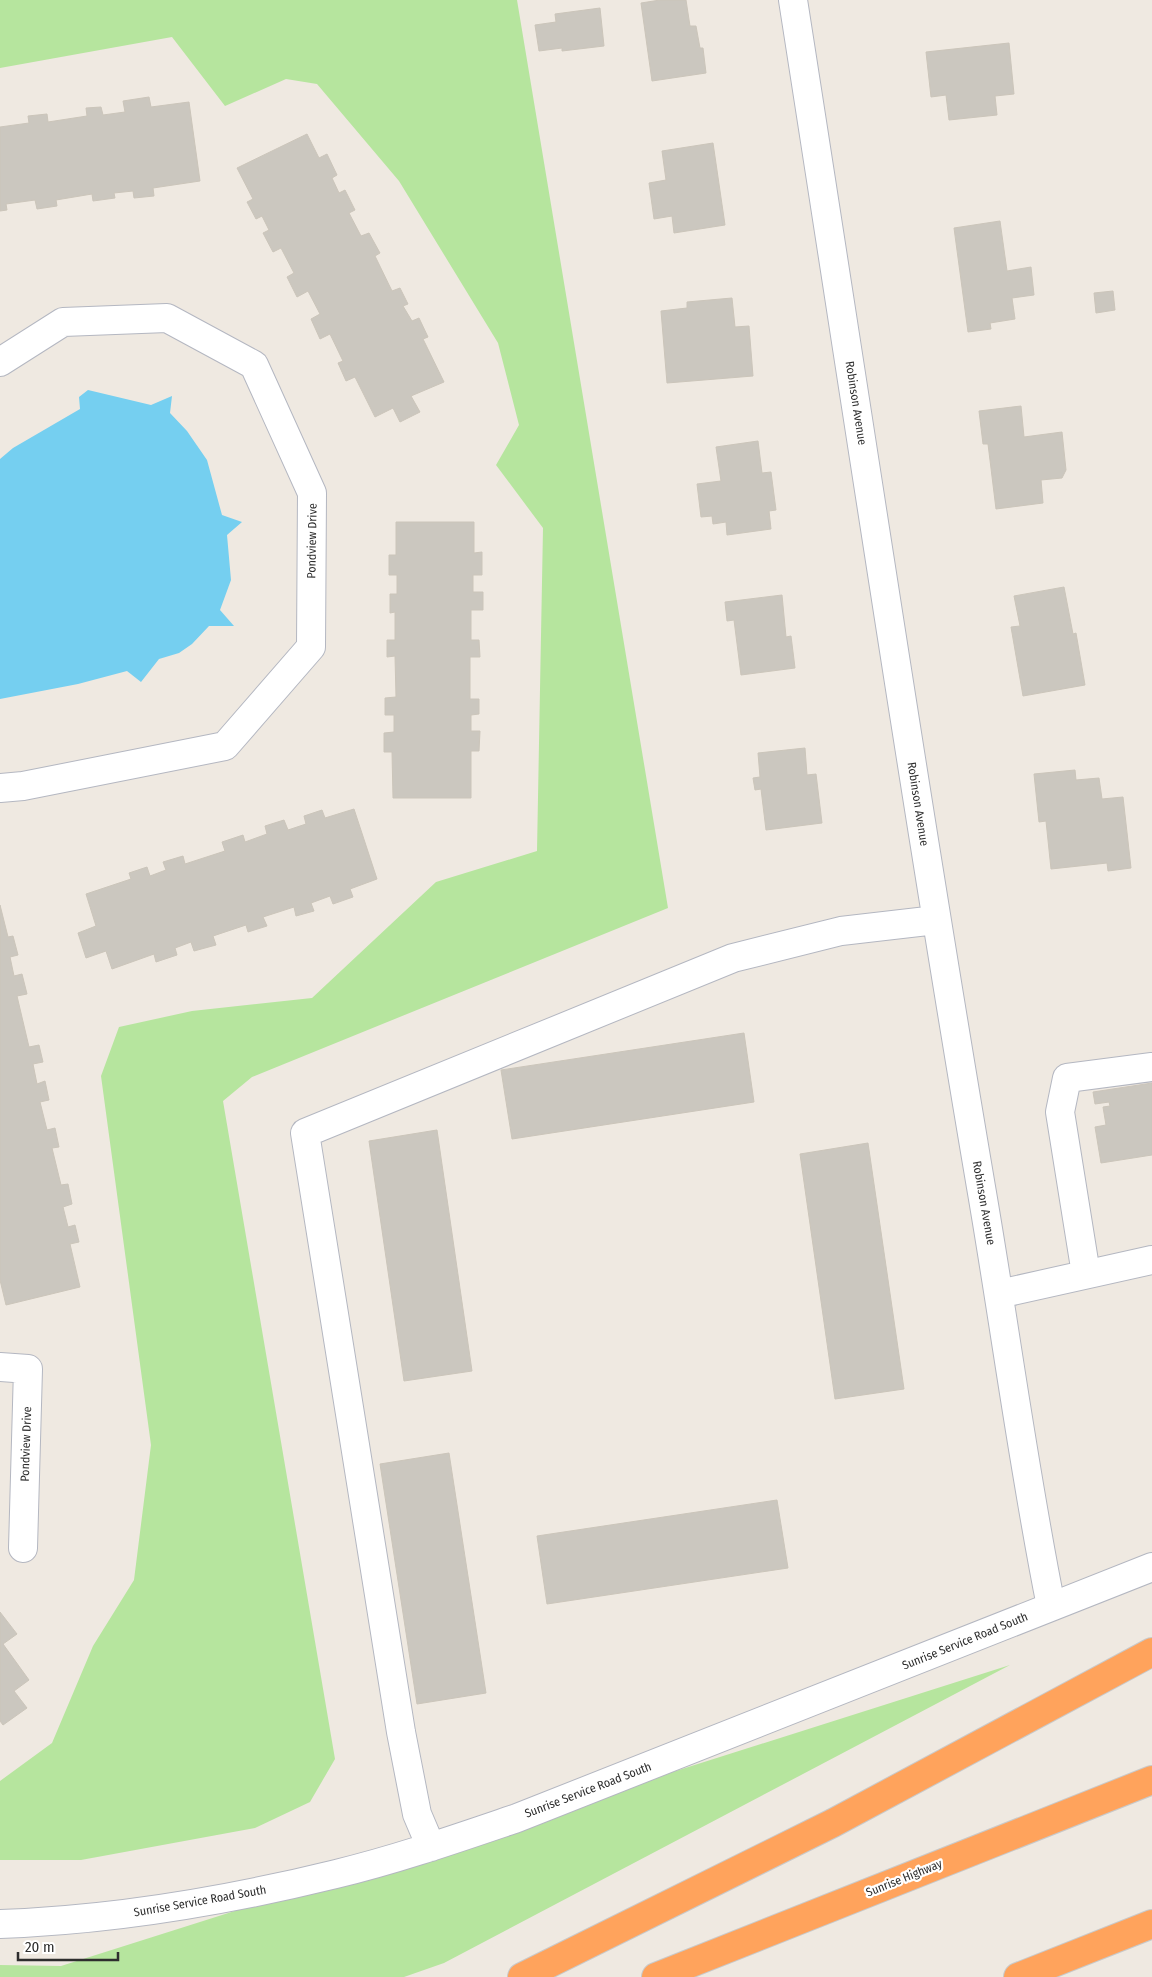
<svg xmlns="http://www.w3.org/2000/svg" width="1152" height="1977" viewBox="0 0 1152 1977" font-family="'Fira Sans Condensed',sans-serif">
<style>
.green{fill:#b6e59e}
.water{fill:#75cff0}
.building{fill:#cbc7bf;stroke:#cbc5ba}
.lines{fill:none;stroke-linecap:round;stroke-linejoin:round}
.minor-casing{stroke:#b4b7c1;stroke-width:30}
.highway-casing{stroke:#c9c9c9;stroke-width:30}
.minor{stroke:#fff;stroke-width:28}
.highway{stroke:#ffa35c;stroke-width:28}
.labels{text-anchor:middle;stroke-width:4.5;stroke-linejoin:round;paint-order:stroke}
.street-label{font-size:12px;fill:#2e2e2e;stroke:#fff}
</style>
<rect width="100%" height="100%" fill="#efe9e1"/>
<path class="green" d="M 0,0 L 517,0 L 668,908 L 252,1077 L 223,1101 L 335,1759 L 310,1802 L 255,1828 L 81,1860 L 0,1860 L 0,1781 L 52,1743 L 93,1646 L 134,1580 L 151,1445 L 101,1076 L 119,1027 L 192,1011 L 312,998 L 436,882 L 537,851 L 543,528 L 496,465 L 519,425 L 498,343 L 399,181 L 317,84 L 286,79 L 225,106 L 172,37 L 0,68 Z
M 1010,1665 L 444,1963 L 404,1977 L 0,1977 L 0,1965 L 61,1966 Z"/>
<path class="water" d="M 88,390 L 151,405 L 172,396 L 170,413 L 187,431 L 207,460 L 222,515 L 242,522 L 227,535 L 231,580 L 220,610 L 234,626 L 209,626 L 192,644 L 179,653 L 159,659 L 141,682 L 127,671 L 78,684 L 0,699 L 0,459 L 13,448 L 80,409 L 79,397 Z"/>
<path class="building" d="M 660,0 L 686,0 L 690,26 L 696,26 L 700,48 L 703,48 L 706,73 L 652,81 L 641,3 Z
M 600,8 L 604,46 L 562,51 L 562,48 L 539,51 L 535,25 L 556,22 L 555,14 Z
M 1009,43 L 1014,94 L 995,96 L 997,115 L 949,120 L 946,95 L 931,97 L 926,52 Z
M 149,97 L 151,107 L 189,102 L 200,181 L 153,188 L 154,196 L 134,198 L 133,191 L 114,193 L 115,198 L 93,201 L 92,194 L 56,200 L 57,206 L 37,209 L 35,200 L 6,204 L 7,210 L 0,211 L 0,127 L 29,123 L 28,116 L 47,114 L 48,122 L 87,116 L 86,108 L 101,107 L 103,115 L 125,112 L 123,101 Z
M 307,134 L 319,158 L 327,154 L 337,175 L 332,178 L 339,193 L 345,190 L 355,210 L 349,213 L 361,236 L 369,233 L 380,253 L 375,256 L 392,291 L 400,288 L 408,304 L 403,306 L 412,321 L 419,318 L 428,337 L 423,339 L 444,382 L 411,396 L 420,412 L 400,422 L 393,408 L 375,417 L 355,377 L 346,381 L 338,363 L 343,361 L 330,334 L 320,339 L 311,319 L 320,314 L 308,291 L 297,297 L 287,277 L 294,273 L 281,248 L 273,252 L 263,233 L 269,230 L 262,216 L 256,219 L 247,202 L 253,199 L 237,168 Z
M 713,143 L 725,225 L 674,233 L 672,216 L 654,219 L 649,183 L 666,180 L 662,151 Z
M 1000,221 L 1007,271 L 1031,267 L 1034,295 L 1012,298 L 1015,319 L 990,323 L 991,329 L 968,332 L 954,228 Z
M 1113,291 L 1115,310 L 1096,313 L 1094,293 Z
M 732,298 L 735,327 L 749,326 L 753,376 L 667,383 L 661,311 L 687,308 L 687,302 Z
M 1021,406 L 1024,437 L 1062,432 L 1066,470 L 1062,478 L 1041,480 L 1043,503 L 996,509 L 988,444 L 983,444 L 979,411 Z
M 758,441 L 762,473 L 771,472 L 776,510 L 769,511 L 771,529 L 727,535 L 726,522 L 713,524 L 712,516 L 701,517 L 697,484 L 721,481 L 716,447 Z
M 396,522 L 474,522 L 474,553 L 482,552 L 482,575 L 473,575 L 473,592 L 483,592 L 483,610 L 471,610 L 471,640 L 479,640 L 480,657 L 470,657 L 470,699 L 479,699 L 479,714 L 471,715 L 471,731 L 480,731 L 479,751 L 471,751 L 471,798 L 393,798 L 392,752 L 384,752 L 384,733 L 394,732 L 394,715 L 385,715 L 385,698 L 396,697 L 395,656 L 387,657 L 387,640 L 395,640 L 395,612 L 390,613 L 390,594 L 397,594 L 397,575 L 389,575 L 389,555 L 396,555 Z
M 1064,587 L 1073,634 L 1076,633 L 1085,685 L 1023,696 L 1011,627 L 1020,626 L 1014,596 Z
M 782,595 L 786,637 L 791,636 L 795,668 L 741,675 L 734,620 L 727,621 L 725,602 Z
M 805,748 L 807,775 L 816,774 L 822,823 L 766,830 L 761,789 L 755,790 L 753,778 L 760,777 L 758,753 Z
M 1075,770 L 1076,780 L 1099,778 L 1102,799 L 1123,797 L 1131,868 L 1108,871 L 1107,863 L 1051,869 L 1046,821 L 1039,822 L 1034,774 Z
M 354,809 L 377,879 L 350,889 L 353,897 L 333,904 L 330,896 L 311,903 L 314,911 L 296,916 L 294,907 L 263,917 L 267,926 L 248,932 L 246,925 L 213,936 L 216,945 L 194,951 L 191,942 L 175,948 L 177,955 L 156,962 L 154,954 L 112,969 L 106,951 L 86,958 L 78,933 L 96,926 L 86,894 L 131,879 L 129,873 L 147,867 L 150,876 L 166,870 L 163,862 L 183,856 L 185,864 L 225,851 L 222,842 L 243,835 L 245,842 L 267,834 L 265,826 L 284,820 L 288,830 L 306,824 L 304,816 L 322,810 L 325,818 Z
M 0,905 L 8,937 L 13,936 L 18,955 L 10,957 L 14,976 L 22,974 L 27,994 L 17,996 L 29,1047 L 39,1045 L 43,1062 L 33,1064 L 37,1084 L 45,1081 L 49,1100 L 40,1102 L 47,1130 L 55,1128 L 59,1147 L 52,1148 L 61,1185 L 68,1184 L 72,1204 L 63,1207 L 68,1227 L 75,1225 L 79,1242 L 70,1244 L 80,1287 L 6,1305 L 0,1280 Z
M 744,1033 L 754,1102 L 512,1139 L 501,1070 Z
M 1152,1083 L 1152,1155 L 1101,1163 L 1095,1127 L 1106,1125 L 1103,1107 L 1110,1106 L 1109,1102 L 1095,1104 L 1093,1092 Z
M 437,1130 L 472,1371 L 404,1381 L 369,1141 Z
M 868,1143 L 904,1389 L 835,1399 L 800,1154 Z
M 449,1453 L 486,1693 L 417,1704 L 380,1464 Z
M 777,1500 L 788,1568 L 547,1604 L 537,1536 Z
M 0,1612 L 17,1634 L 3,1644 L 29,1680 L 14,1691 L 27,1708 L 3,1725 L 0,1721 Z"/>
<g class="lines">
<defs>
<path id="minor" d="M 793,0 C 855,396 914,792 981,1187 C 1005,1326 1023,1467 1051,1606
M 0,362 L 63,322 L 167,318 L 254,365 L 312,493 L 311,647 L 225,746 L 23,786 L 0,788
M 1086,1274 L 1060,1112 L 1067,1078 L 1152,1067
M 999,1294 L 1152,1260
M 0,1367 L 28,1369 L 23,1548
M 431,1847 L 417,1814 L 401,1732 L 305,1133 L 733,958 L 841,931 L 936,920
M 0,1924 C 113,1920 226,1901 336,1874 C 398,1859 458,1838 517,1818 L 1152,1567"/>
<path id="highway" d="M 522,1977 L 833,1823 L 1152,1652
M 656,1977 L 1152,1780
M 1018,1977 L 1152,1924"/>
</defs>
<use href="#minor" class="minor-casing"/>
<use href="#highway" class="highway-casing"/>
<use href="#minor" class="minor"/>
<use href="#highway" class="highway"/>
</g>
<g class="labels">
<g class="street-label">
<text transform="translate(856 403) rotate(81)" y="4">Robinson Avenue</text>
<text transform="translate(312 541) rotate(-89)" y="4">Pondview Drive</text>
<text transform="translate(918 804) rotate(81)" y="4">Robinson Avenue</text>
<text transform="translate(984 1203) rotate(80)" y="4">Robinson Avenue</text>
<text transform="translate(26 1444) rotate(-88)" y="4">Pondview Drive</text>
<text transform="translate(965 1641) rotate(-22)" y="4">Sunrise Service Road South</text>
<text transform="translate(588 1790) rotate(-21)" y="4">Sunrise Service Road South</text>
<text transform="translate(904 1878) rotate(-22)" y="4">Sunrise Highway</text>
<text transform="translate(200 1901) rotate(-10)" y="4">Sunrise Service Road South</text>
</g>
</g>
<path d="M18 1952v8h100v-8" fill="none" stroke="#2e2e2e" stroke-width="2.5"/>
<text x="25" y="1952" font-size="15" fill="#2e2e2e" stroke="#ffffff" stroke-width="4" paint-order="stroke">20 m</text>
</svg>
